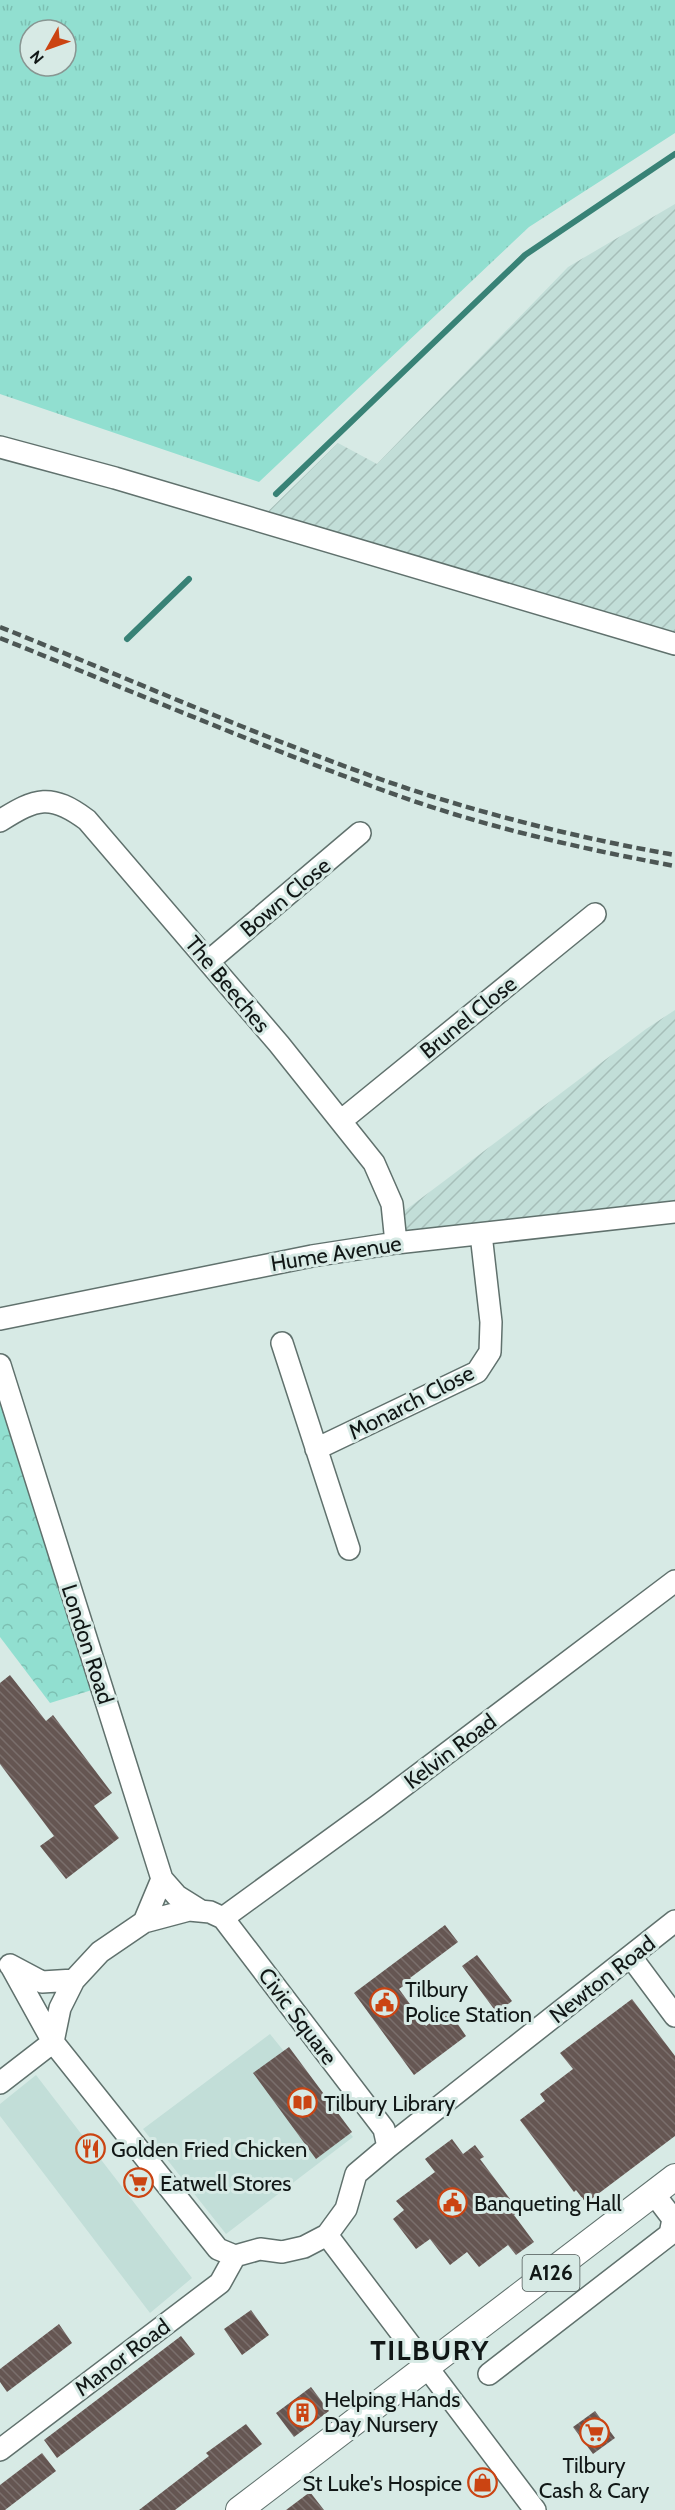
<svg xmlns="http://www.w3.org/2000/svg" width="675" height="2510" viewBox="0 0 675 2510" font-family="Cabin,sans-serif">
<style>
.built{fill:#c2ded8}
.industrial{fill:url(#industrial-furrows)}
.grass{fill:url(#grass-tufts);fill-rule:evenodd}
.park{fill:url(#park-crowns)}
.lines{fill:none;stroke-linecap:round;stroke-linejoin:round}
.stream{stroke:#388276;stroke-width:6}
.building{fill:url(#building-back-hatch)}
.minor-casing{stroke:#60716d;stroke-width:24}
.major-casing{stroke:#60716d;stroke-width:28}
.minor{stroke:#fff;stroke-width:21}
.major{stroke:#fff;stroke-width:26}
.rail{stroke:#4c5654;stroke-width:4.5;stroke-dasharray:9 4.5;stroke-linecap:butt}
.labels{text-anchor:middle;stroke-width:6;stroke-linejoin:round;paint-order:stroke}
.shield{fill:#d7eae5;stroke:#4c5654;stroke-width:1.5}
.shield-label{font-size:21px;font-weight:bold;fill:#111716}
.street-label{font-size:22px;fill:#111716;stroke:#d7eae5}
.poi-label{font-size:22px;fill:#111716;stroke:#d7eae5;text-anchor:start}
.district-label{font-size:28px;font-weight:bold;letter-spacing:1.5px;fill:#111716;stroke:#d7eae5}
</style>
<defs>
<pattern id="industrial-furrows" width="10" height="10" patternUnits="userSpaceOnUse" patternTransform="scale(1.5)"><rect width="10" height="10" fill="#c2ded8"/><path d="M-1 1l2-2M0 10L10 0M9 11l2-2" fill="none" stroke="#a6beb9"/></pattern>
<pattern id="grass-tufts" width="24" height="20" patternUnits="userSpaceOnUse" patternTransform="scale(1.5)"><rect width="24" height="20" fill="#91dfd0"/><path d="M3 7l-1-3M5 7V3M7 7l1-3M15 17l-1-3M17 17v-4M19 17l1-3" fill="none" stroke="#7cbfb2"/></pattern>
<pattern id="park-crowns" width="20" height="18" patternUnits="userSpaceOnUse" patternTransform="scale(1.5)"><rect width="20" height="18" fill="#91dfd0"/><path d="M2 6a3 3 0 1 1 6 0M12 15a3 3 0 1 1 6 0" fill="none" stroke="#7cbfb2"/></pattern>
<pattern id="building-back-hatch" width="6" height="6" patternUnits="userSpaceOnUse" patternTransform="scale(1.5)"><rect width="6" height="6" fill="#655652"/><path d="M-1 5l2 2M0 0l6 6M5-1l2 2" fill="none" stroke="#7a6f6c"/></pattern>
</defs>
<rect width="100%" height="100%" fill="#d7eae5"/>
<path class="built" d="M 270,2034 L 353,2137 L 226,2234 L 143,2129 Z
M 36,2075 L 192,2278 L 150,2313 L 0,2116 L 0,2104 Z"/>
<path class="industrial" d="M 675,204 L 675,650 L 252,527 L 338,443 L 377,464 L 568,267 Z
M 675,1010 L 675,1211 L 397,1242 L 395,1218 L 646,1029 Z"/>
<path class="grass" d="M 0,0 L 675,0 L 675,133 L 529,227 L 259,482 L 0,394 ZM 30,30 L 66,30 L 66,66 L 30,66 Z"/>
<path class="park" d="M 0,1394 L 92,1690 L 50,1703 L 0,1637 Z"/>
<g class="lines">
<path class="stream" d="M 276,494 L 525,255 L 675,154
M 127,639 L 189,579"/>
</g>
<path class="building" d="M 10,1675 L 46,1721 L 53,1715 L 112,1793 L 94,1806 L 119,1838 L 66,1879 L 40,1846 L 54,1836 L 0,1764 L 0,1683 Z
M 445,1925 L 458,1942 L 410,1978 L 412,1980 L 399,1989 L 426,2026 L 448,2010 L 466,2036 L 414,2075 L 354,1993 Z
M 477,1955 L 512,2001 L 497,2013 L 462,1966 Z
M 632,1999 L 675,2056 L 675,2136 L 586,2203 L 576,2190 L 574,2192 L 520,2120 L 545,2101 L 540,2094 L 573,2069 L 560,2053 Z
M 289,2047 L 352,2132 L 316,2159 L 253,2073 Z
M 452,2139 L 463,2154 L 475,2145 L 484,2157 L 480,2159 L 519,2211 L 514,2215 L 534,2242 L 516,2255 L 508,2245 L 479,2267 L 467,2252 L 450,2265 L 430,2239 L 416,2249 L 393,2219 L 404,2210 L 396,2201 L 435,2172 L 425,2159 Z
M 251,2310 L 269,2335 L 242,2355 L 224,2329 Z
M 59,2324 L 72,2343 L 7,2392 L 0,2382 L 0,2369 Z
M 181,2336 L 195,2354 L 57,2458 L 44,2440 Z
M 311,2387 L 329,2411 L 294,2437 L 276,2413 Z
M 595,2411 L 615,2438 L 593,2454 L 573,2427 Z
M 246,2424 L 262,2444 L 175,2510 L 139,2510 L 209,2456 L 206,2453 Z
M 42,2453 L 56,2471 L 5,2510 L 0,2510 L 0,2485 Z
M 310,2492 L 324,2510 L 286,2510 Z"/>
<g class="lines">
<defs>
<path id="minor" d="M 0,447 L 115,478 L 675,644
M 0,821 C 36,798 51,793 87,820 L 279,1044 L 374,1163 L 392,1204 L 396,1243
M 209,961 L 360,833
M 342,1120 L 595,914
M 0,1319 L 312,1256 L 396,1243 L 675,1212
M 282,1343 L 349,1549
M 0,1365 L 162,1879 L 144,1922
M 316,1449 L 477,1372 L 490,1352 L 491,1322 L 481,1234
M 162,1879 L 177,1896 L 201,1911
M 223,1918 L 377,1806 L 675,1581
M 631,1957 L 675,2016
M 10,1965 L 42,1982 L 74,1980
M 11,1966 L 53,2042 L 218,2249 L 235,2256 L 260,2249 L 282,2252 L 304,2247 L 327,2235 L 346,2209 L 356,2174 L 388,2147 L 384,2129 L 223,1918 L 210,1912 L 189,1910 L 144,1922 L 100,1952 L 74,1980 L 60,2008 L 53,2042
M 0,2083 L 53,2042
M 388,2147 L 675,1921
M 327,2235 L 535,2510
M 489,2374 L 670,2234 L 673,2219 L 654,2194
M 0,2450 L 220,2283 L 235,2256"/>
<path id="major" d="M 239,2510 L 675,2177"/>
</defs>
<use href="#minor" class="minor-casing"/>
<use href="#major" class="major-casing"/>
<use href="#minor" class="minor"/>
<use href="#major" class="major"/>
<path class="rail" d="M 0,627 C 135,681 268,741 406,788 C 494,817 584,839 675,855
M 0,638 C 134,692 266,749 402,797 C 490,828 583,849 675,866"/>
</g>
<defs>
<symbol id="civic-ring" viewBox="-11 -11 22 22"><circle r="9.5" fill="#d7eae5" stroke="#cb4412" stroke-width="1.5"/><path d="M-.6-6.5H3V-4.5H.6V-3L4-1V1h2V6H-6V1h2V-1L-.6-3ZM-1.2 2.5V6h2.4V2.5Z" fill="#cb4412"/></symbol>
<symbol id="library-ring" viewBox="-11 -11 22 22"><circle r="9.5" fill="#d7eae5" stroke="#cb4412" stroke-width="1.5"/><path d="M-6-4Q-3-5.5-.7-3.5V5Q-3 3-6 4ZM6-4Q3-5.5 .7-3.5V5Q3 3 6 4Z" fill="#cb4412"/></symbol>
<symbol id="restaurant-ring" viewBox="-11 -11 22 22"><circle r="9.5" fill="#d7eae5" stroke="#cb4412" stroke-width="1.5"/><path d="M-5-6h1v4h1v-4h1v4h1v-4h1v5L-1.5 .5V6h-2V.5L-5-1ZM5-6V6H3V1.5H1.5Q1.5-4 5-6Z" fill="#cb4412"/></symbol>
<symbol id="supermarket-ring" viewBox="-11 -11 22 22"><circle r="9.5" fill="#d7eae5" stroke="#cb4412" stroke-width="1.5"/><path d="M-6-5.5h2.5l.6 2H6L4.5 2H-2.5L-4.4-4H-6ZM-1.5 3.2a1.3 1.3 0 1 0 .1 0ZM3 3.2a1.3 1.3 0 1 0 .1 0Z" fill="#cb4412"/></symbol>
<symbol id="building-ring" viewBox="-11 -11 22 22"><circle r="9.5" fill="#d7eae5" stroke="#cb4412" stroke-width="1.5"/><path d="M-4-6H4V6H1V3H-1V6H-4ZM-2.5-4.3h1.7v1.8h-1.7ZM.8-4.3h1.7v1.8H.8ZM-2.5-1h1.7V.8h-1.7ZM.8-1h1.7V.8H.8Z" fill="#cb4412"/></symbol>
<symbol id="shop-ring" viewBox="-11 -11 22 22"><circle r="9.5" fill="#d7eae5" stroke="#cb4412" stroke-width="1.5"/><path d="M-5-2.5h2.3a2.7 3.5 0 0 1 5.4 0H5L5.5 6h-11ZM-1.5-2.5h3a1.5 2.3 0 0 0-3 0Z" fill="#cb4412"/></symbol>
</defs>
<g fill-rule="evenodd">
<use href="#civic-ring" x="368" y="1986" width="33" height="33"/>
<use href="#library-ring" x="286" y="2086" width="33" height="33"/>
<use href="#restaurant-ring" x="74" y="2132" width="33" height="33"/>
<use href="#supermarket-ring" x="122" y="2166" width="33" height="33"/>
<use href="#civic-ring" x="436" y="2186" width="33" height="33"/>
<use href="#building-ring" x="286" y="2396" width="33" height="33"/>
<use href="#supermarket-ring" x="578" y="2416" width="33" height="33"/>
<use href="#shop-ring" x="466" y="2466" width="33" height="33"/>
</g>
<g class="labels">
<rect class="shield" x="522.5" y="2255" width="57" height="36" rx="4.5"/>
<g class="shield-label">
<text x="551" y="2280">A126</text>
</g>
<g class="street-label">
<text transform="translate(285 897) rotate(-40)" y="8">Bown Close</text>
<text transform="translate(228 984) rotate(50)" y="8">The Beeches</text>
<text transform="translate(468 1017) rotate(-39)" y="8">Brunel Close</text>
<text transform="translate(336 1253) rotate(-9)" y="8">Hume Avenue</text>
<text transform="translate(411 1402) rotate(-27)" y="8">Monarch Close</text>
<text transform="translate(88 1644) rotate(72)" y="8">London Road</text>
<text transform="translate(450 1751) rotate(-37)" y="8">Kelvin Road</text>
<text transform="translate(602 1979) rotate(-38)" y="8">Newton Road</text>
<text transform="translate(298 2016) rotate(53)" y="8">Civic Square</text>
<text transform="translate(122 2357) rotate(-37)" y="8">Manor Road</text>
</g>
<g class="poi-label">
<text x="405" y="1997">Tilbury<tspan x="405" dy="25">Police Station</tspan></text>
<text x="324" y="2111">Tilbury Library</text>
<text x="111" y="2157">Golden Fried Chicken</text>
<text x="160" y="2191">Eatwell Stores</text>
<text x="474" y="2211">Banqueting Hall</text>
<text x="324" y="2407">Helping Hands<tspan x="324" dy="25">Day Nursery</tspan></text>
<text x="594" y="2473" text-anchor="middle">Tilbury<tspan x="594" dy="25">Cash &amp; Cary</tspan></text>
<text x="462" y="2491" text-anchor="end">St Luke's Hospice</text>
</g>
<g class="district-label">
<text x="430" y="2360">TILBURY</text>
</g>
</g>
<g transform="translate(48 48) rotate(230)"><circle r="28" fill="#d7eae5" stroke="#889692" stroke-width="1.5"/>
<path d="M0-4.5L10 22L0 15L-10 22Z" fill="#cb4412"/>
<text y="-9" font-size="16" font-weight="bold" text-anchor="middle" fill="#111716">N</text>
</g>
</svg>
